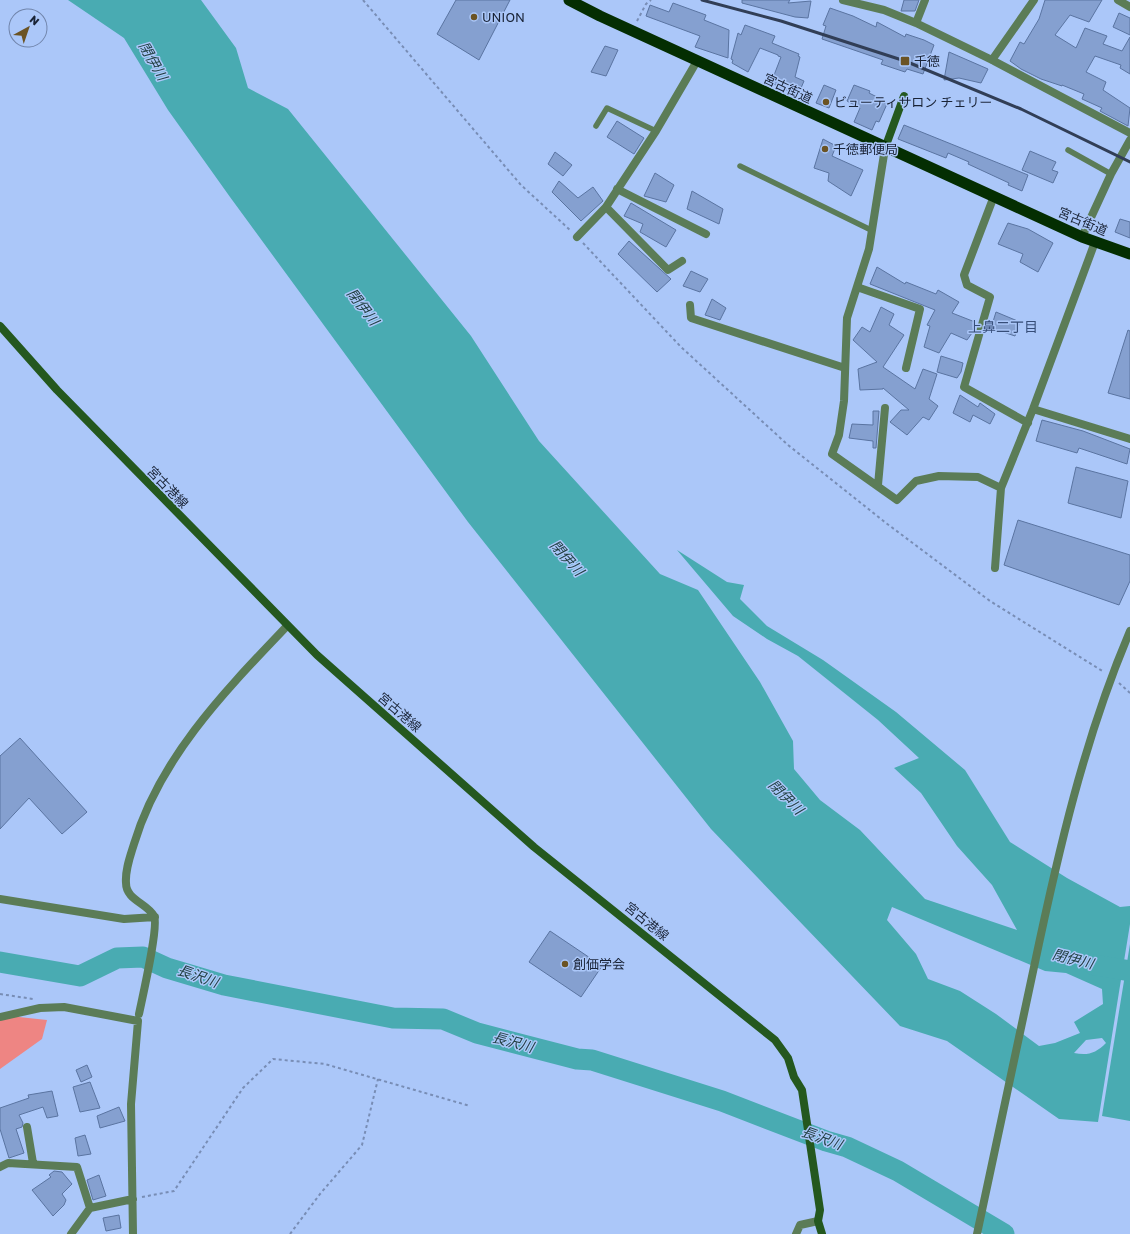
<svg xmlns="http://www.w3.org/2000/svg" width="1130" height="1234" viewBox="0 0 1130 1234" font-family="'Golos Text','Noto Sans JP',sans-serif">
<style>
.green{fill:#ee8583}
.water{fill:#49abb2;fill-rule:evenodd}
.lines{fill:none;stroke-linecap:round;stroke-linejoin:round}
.river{stroke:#49abb2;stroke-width:21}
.building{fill:#85a0d0;stroke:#5a74a1}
.path{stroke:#788db5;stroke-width:2;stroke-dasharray:3 3;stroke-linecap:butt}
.service{stroke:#5b7c57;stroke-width:5.5}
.minor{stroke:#5b7c57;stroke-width:8}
.tertiary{stroke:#5b7c57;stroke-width:8}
.secondary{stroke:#24581f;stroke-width:8}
.trunk{stroke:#042e02;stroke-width:11}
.rail{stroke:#313e56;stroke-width:3}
.poi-dot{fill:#6b5323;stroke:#abc7f9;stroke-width:1.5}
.labels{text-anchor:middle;stroke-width:3;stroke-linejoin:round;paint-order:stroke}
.poi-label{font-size:13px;fill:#192336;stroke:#abc7f9;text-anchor:start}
.street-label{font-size:13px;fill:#192336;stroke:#abc7f9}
.water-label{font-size:14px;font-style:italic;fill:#213f41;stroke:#abc7f9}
.neighbourhood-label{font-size:14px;fill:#364d78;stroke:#abc7f9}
</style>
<rect width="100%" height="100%" fill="#abc7f9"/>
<path class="green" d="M 0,1015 L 47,1020 L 42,1039 L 0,1069 Z"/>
<path class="water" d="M 68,0 L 201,0 L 236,48 L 248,88 L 288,109 L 471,336 L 539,441 L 660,574 L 698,590 L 760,682 L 793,741 L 794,769 L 820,800 L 860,830 L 925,899 L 1017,930 L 992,885 L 957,846 L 921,793 L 894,768 L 919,758 L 878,720 L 798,656 L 767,639 L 733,616 L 677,550 L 727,582 L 744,585 L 740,599 L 767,626 L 823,660 L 896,712 L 965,770 L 1010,842 L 1067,878 L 1120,907 L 1130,906 L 1130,924 L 1098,1122 L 1059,1119 L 947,1041 L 900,1026 L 711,829 L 468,522 L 230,197 L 168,110 L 124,38 ZM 892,907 L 1045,971 L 1066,973 L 1102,989 L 1103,1004 L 1074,1022 L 1080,1033 L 1055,1043 L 1039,1046 L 996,1014 L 960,991 L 928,979 L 916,954 L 887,920 ZM 1102,1038 L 1106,1043 C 1096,1053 1088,1056 1074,1053 L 1086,1040 Z
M 1130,944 L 1130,1121 L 1102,1116 Z"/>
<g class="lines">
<path class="river" d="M 0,962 L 80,976 L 117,958 L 143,957 L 167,968 L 224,985 L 393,1018 L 443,1019 L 477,1033 L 577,1059 L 592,1060 L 722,1101 L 826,1141 L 847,1147 L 898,1171 L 1004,1234
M 1094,965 L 1130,971"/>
</g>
<path class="building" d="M 456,0 L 510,0 L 479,60 L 437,34 Z
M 742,0 L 790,0 L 788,3 L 811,1 L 808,18 L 795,17 L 742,3 Z
M 904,0 L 919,0 L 915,11 L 901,11 Z
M 1045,0 L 1102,0 L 1089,22 L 1070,15 L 1055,35 L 1076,48 L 1085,28 L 1107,36 L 1103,44 L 1122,51 L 1130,37 L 1130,74 L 1120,68 L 1121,65 L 1095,56 L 1086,72 L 1106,82 L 1103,90 L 1130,108 L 1128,126 L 1100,111 L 1102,108 L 1082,99 L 1084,94 L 1062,85 L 1062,86 L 1041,79 L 1021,69 L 1010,61 L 1020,42 L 1024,44 L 1039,19 Z
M 673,3 L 706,15 L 704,20 L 729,30 L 728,58 L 695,47 L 700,36 L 646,16 L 650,5 L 669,12 Z
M 830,8 L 853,16 L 876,27 L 877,22 L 905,37 L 906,34 L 924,40 L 934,45 L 923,74 L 907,69 L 905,72 L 881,64 L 883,60 L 822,39 L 826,26 L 823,25 Z
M 1119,13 L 1130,18 L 1130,35 L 1113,27 Z
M 745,25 L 775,36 L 772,43 L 799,54 L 798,56 L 800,57 L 795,77 L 804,81 L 798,95 L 771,83 L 781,57 L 778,56 L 778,55 L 760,48 L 748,72 L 732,63 L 733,60 L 731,59 L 738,33 L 741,35 Z
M 605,46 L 618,50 L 606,76 L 591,72 Z
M 949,52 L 988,69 L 981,83 L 959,78 L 944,80 Z
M 824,85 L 836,90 L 829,108 L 816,103 Z
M 854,85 L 870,91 L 869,93 L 879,98 L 878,100 L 887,104 L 879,122 L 876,121 L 872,130 L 854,122 L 860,108 L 847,101 Z
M 617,121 L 644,138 L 634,154 L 607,137 Z
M 904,125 L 1028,175 L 1022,191 L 1008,185 L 1009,183 L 968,164 L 969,162 L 948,153 L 946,158 L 898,139 Z
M 823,139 L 836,146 L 832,156 L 863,170 L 851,196 L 828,181 L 829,173 L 814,168 Z
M 1030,151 L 1056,162 L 1052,170 L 1058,172 L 1053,183 L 1022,170 Z
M 555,152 L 572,165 L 563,176 L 548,164 Z
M 655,173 L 674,185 L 666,202 L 644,196 Z
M 559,181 L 578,198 L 593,187 L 603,201 L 581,221 L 552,192 Z
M 692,191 L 723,209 L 719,224 L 687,209 Z
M 631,203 L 676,230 L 666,247 L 640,232 L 643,224 L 624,216 Z
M 1120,219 L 1130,222 L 1130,238 L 1115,232 Z
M 1008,223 L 1028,229 L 1053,243 L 1038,272 L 1020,262 L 1023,254 L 998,244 Z
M 629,241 L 671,279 L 657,292 L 618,254 Z
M 877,267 L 905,284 L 906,282 L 936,294 L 938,290 L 959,302 L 952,313 L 975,322 L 972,333 L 967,340 L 951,333 L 939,353 L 924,347 L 930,326 L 927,325 L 935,310 L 870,284 Z
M 691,271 L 708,279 L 700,292 L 683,286 Z
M 712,299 L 726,308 L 720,320 L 705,315 Z
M 881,307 L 894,314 L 889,325 L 904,335 L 883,367 L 915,389 L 923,369 L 937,374 L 929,399 L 938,406 L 929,420 L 923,417 L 907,435 L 890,422 L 901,410 L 909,410 L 883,388 L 883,389 L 860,390 L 858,369 L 877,362 L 853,340 L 862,327 L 870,332 Z
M 996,312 L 1020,322 L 1015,336 L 991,328 Z
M 1128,330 L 1130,331 L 1130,399 L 1108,393 Z
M 941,356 L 963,363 L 961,372 L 957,378 L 937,372 Z
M 960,395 L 978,407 L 980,403 L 995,414 L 990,424 L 973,415 L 970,422 L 953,413 Z
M 873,411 L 879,411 L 876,448 L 873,448 L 873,441 L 849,438 L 852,424 L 873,425 Z
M 1042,420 L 1083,431 L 1130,449 L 1127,464 L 1079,448 L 1077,453 L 1036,441 Z
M 1076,467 L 1128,481 L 1121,518 L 1068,503 Z
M 1018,520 L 1130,555 L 1130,581 L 1119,605 L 1004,565 Z
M 20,738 L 87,812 L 62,834 L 29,798 L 0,829 L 0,756 Z
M 550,931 L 602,966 L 581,997 L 529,962 Z
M 87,1065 L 92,1077 L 81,1082 L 76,1070 Z
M 90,1082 L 100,1108 L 80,1112 L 73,1087 Z
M 52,1091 L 58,1116 L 47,1118 L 43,1107 L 19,1115 L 23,1123 L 22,1127 L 16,1129 L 24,1153 L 9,1158 L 0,1129 L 0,1108 L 29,1098 L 28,1095 Z
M 119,1107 L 125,1121 L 100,1128 L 97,1116 Z
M 85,1135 L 91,1154 L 78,1156 L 75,1138 Z
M 54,1171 L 62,1172 L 72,1184 L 62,1194 L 66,1200 L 64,1205 L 53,1216 L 32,1190 L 51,1177 L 49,1175 Z
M 99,1175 L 106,1196 L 93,1200 L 87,1180 Z
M 119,1215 L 121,1228 L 106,1231 L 103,1218 Z"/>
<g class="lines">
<path class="path" d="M 363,0 L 521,185 L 570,230
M 637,21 L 646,4 L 651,0
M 583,243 L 681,347 L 788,445 L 886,523 L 990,601 L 1104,672
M 1119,683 L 1130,693
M 0,994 L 33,999
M 142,1197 L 174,1191 L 243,1088 L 273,1059 L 325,1064 L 470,1106
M 290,1234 L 320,1194 L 362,1145 L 378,1079"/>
<path class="service" d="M 596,126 L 607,108 L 656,131
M 1068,150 L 1111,174
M 740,166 L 871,230"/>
<path class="minor" d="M 843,0 L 884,10 L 916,23 L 992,60 L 1130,133
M 1118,0 L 1130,7
M 916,23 L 925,0
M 992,60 L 1034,0
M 885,148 L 869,249 L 847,318 L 844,401 L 839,435 L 832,454 L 897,500 L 916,481 L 939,476 L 978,477 L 1001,488
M 617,189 L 706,234
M 994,196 L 964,275 L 967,285 L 990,297 L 964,387 L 1028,423
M 606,207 L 668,270 L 682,261
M 577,237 L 606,207 L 656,131 L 697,61
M 1082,237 L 1111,174 L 1130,140
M 857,287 L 920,309 L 906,368
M 690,305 L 691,318 L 845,368
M 1033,409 L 1130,439
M 878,485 L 885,408
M 995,568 L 1001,488 L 1033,409 L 1095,242
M 0,899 L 124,919 L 155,917
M 139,1014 C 142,999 159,926 154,916 C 147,903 126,900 126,883 C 125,870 130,857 134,844 C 160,757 226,690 287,626
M 0,1017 L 40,1008 L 64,1007 L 138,1021 L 131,1104 L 133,1234
M 27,1127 L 33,1163
M 0,1167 L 8,1163 L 77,1167 L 90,1208
M 71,1234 L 90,1208 L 133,1199
M 796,1234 L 800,1225 L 818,1221"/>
<path class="tertiary" d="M 977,1234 C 996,1145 1015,1056 1034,967 C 1058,853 1084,739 1130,631"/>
<path class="secondary" d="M 885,148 L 904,96
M 0,326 L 57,390 L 317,655 L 534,847 L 775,1040 L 788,1058 L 794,1077 L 802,1090 L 820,1210 L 818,1221 L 822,1234"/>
<path class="trunk" d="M 569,0 L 600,16 L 1082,237 L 1130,254"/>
<path class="rail" d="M 702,0 L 781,21 L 905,61 L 1021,109 L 1130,162"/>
</g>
<g class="poi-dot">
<circle cx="474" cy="17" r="4"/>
<rect x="900" y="56" width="10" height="10" rx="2"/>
<circle cx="826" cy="102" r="4"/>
<circle cx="825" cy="149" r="4"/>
<circle cx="565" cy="964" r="4"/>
</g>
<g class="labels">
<g class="poi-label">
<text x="482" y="22">UNION</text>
<text x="914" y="66">千徳</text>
<text x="834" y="107">ビューティサロン チェリー</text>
<text x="833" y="154">千徳郵便局</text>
<text x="573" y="969">創価学会</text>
</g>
<g class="street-label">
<text transform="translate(788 88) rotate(25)" y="5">宮古街道</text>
<text transform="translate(1083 221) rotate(23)" y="5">宮古街道</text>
<text transform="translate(168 487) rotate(46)" y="5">宮古港線</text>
<text transform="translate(400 712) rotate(41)" y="5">宮古港線</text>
<text transform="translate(647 921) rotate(39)" y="5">宮古港線</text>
</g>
<g class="water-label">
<text transform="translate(153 61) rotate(60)" y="5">閉伊川</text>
<text transform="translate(363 307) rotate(52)" y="5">閉伊川</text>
<text transform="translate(567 558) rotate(48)" y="5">閉伊川</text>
<text transform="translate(786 797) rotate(45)" y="5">閉伊川</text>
<text transform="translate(1073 959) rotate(14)" y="5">閉伊川</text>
<text transform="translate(198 976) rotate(19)" y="5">長沢川</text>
<text transform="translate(513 1042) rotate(15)" y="5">長沢川</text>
<text transform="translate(822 1138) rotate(20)" y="5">長沢川</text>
</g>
<g class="neighbourhood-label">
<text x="1003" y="332">上鼻二丁目</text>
</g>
</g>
<g transform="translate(28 28) rotate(40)"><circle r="19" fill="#abc7f9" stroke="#7185ab"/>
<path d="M0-3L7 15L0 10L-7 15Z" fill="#6b5323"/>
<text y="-6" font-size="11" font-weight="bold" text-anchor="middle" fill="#192336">N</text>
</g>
</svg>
